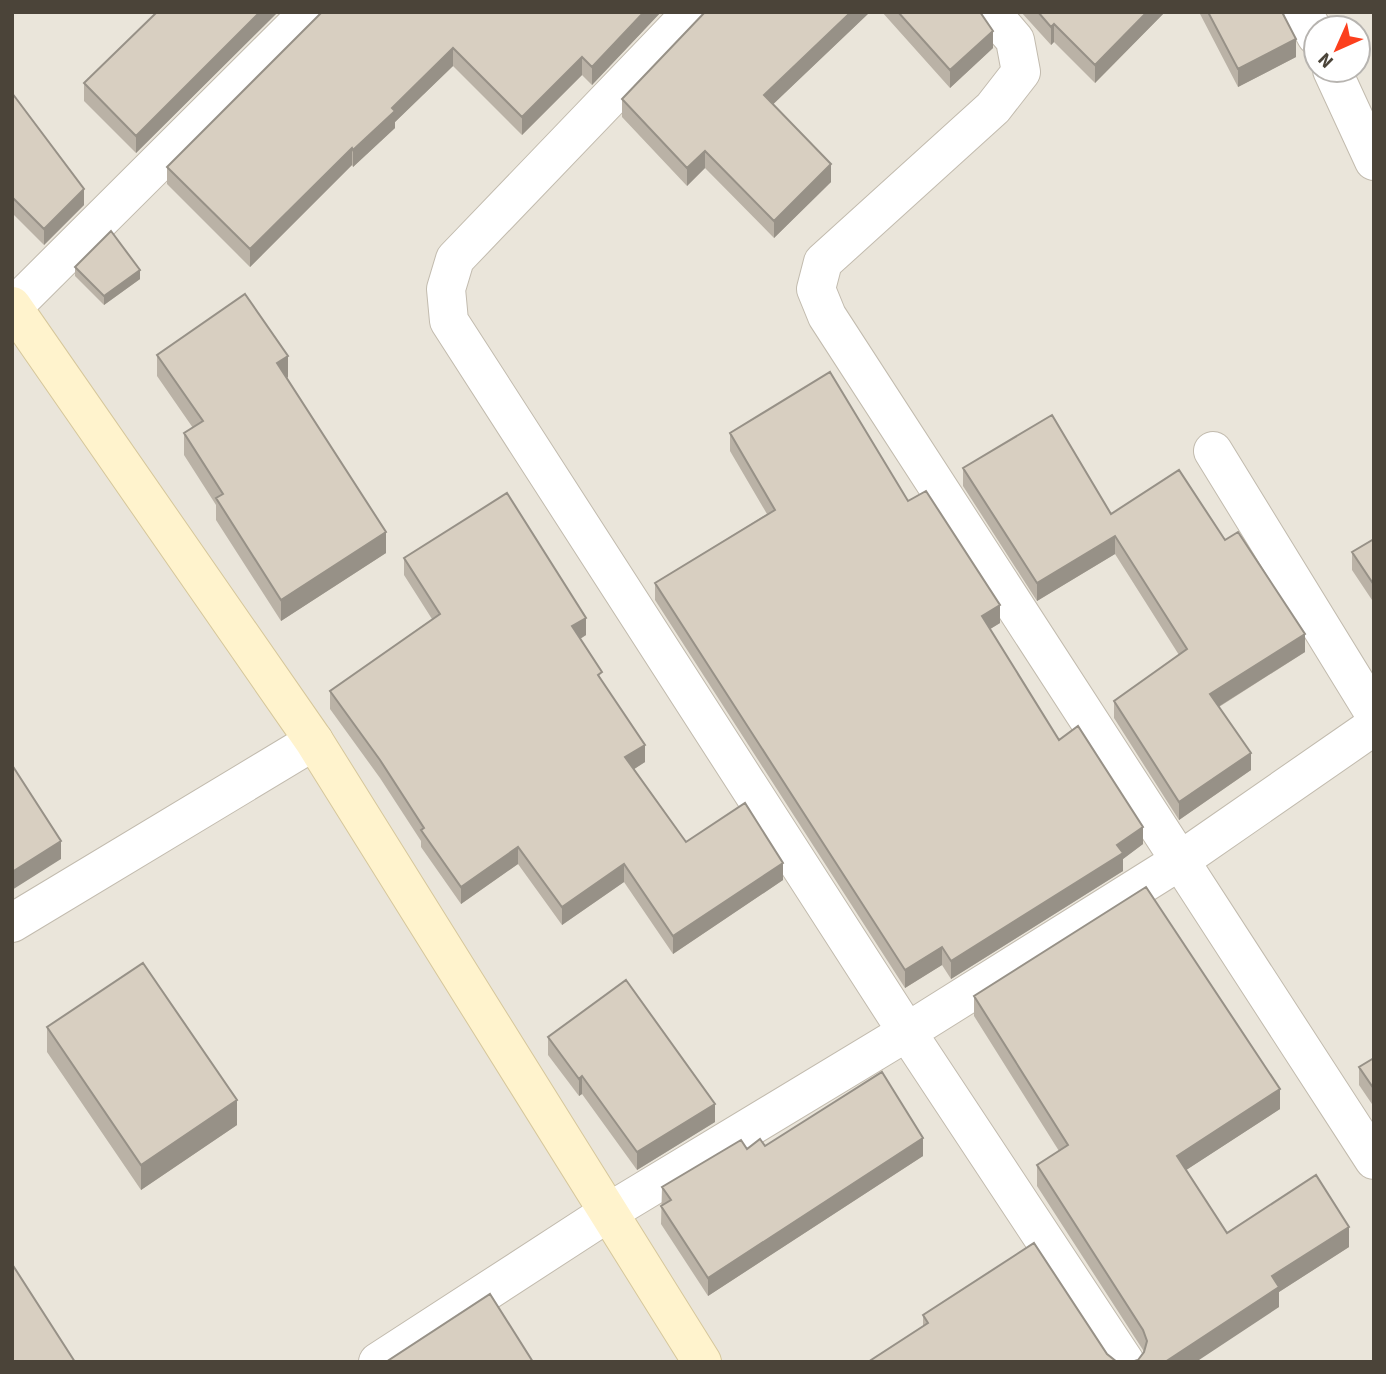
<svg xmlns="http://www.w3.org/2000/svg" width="1386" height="1374" viewBox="0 0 1386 1374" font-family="'Source Sans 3',sans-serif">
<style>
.residential{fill:#eae5da;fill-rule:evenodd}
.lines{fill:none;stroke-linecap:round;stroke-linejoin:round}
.street-casing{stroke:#c2bbae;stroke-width:40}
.secondary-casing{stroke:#d6c79b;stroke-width:40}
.street{stroke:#fff;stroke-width:38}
.secondary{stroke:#fff3cd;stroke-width:38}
.wall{fill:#bab2a6}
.shaded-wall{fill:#979187}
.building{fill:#d8cfc1;stroke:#979187;stroke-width:2}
</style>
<rect width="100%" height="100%" fill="#f6f3ec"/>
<path class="residential" d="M 12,12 L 1374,12 L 1374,1362 L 12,1362 ZM 1316,28 L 1358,28 L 1358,70 L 1316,70 Z"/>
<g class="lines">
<defs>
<path id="street" d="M 692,12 L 455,259 L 446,289 L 449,321 L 907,1032 L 1125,1362
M 991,12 L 1015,40 L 1021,72 L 993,108 L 823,262 L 816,289 L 827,316 L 1374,1160
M 1303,12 L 1316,36
M 1332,70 L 1374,161
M 14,306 L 309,12
M 1213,451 L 1374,713
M 12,923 L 314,741
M 378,1362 L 609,1212 L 907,1032 L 1178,862 L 1374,726"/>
<path id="secondary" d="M 12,306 L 314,741 L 702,1362"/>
</defs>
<use href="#street" class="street-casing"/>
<use href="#secondary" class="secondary-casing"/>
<use href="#street" class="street"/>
<use href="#secondary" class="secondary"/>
</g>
<path class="wall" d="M 157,12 L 278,12 L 136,153 L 84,101 L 84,83 Z
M 322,12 L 661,12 L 592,85 L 582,75 L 522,135 L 453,66 L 395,122 L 395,128 L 353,167 L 352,165 L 250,267 L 167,184 L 167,167 Z
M 705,12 L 870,12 L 773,104 L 831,182 L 774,238 L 705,168 L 687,186 L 622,117 L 622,99 Z
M 882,12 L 980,12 L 993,48 L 950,88 Z
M 1021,12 L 1165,12 L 1095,83 L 1054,42 L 1051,45 Z
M 1199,12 L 1282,12 L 1296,57 L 1238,87 Z
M 12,93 L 84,205 L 44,245 L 12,213 Z
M 75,267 L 140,279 L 104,305 L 75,276 Z
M 157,355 L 288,377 L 287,378 L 386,553 L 281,621 L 216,520 L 216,505 L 184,455 L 184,433 L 193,428 L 157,376 Z
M 730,433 L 908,501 L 1000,623 L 990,629 L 1059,740 L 1143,844 L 1123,859 L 1123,871 L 951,979 L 942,965 L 905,988 L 655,600 L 655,583 L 767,514 L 730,451 Z
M 963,468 L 1111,514 L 1225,540 L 1305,652 L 1219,707 L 1251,770 L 1179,820 L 1114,718 L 1114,701 L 1179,655 L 1115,554 L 1037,601 L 963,486 Z
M 1374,539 L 1374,603 L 1352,570 L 1352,552 Z
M 404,558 L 586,635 L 580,639 L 645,762 L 634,769 L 686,842 L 783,880 L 673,954 L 624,882 L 562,925 L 518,864 L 461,904 L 421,847 L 421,841 L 380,778 L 330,709 L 330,691 L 432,619 L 404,575 Z
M 974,996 L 1280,1109 L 1186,1170 L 1227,1233 L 1349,1247 L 1279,1292 L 1279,1307 L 1138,1360 L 1144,1352 L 1143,1350 L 1037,1186 L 1037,1165 L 1059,1151 L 974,1016 Z
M 47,1027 L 237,1125 L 141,1190 L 47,1052 Z
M 548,1037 L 715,1122 L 637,1170 L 582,1094 L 579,1096 L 548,1055 Z
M 1374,1058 L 1374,1107 L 1359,1085 L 1359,1067 Z
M 765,1146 L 923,1156 L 708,1296 L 661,1224 L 662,1187 L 747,1149 Z
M 923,1315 L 1107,1354 L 923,1326 Z"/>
<path class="shaded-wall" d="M 260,12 L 278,12 L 136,153 L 136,136 Z
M 644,12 L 661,12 L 592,85 L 592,67 Z
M 851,12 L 870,12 L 764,113 L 764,95 Z
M 1147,12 L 1165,12 L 1095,83 L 1095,65 Z
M 1054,24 L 1054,42 L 1051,45 L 1051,27 Z
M 993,31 L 993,48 L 950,88 L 950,70 Z
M 1296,39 L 1296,57 L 1238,87 L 1238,69 Z
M 453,48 L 453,66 L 395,122 L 395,128 L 353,167 L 353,150 L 392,108 Z
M 582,57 L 582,75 L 522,135 L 522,117 Z
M 352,148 L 352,165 L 250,267 L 250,249 Z
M 705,151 L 705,168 L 687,186 L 687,168 Z
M 831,164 L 831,182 L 774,238 L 774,221 Z
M 84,189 L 84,205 L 44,245 L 44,229 Z
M 140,270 L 140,279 L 104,305 L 104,296 Z
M 288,356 L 288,377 L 277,385 L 277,363 Z
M 386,532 L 386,553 L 281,621 L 281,600 Z
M 1115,536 L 1115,554 L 1037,601 L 1037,583 Z
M 1000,605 L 1000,623 L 982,634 L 982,616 Z
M 586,618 L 586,635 L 572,644 L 572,626 Z
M 1305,634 L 1305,652 L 1210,712 L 1210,694 Z
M 645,745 L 645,762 L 625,775 L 625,757 Z
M 1251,753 L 1251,770 L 1179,820 L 1179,802 Z
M 1143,827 L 1143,844 L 1123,859 L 1123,871 L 951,979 L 951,961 Z
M 61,841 L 61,859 L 12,890 L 12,872 Z
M 518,847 L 518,864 L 461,904 L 461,887 Z
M 783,863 L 783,880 L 673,954 L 673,936 Z
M 624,864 L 624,882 L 562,925 L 562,907 Z
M 942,947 L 942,965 L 905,988 L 905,970 Z
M 582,1076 L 582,1094 L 579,1096 L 579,1079 Z
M 1280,1089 L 1280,1109 L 1177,1176 L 1177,1156 Z
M 237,1100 L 237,1125 L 141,1190 L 141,1165 Z
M 715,1104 L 715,1122 L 637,1170 L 637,1152 Z
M 923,1138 L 923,1156 L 708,1296 L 708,1278 Z
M 1349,1227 L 1349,1247 L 1279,1292 L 1279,1307 L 1196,1362 L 1165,1362 L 1272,1276 Z"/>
<path class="building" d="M 157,12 L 260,12 L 136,136 L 84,83 Z
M 322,12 L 644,12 L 592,67 L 582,57 L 522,117 L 453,48 L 392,108 L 395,111 L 353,150 L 352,148 L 250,249 L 167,167 Z
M 705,12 L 851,12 L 764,95 L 831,164 L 774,221 L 705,151 L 687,168 L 622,99 Z
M 898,12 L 980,12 L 993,31 L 950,70 Z
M 1038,12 L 1147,12 L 1095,65 L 1054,24 L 1051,27 Z
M 1208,12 L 1282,12 L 1296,39 L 1238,69 Z
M 12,93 L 84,189 L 44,229 L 12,197 Z
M 111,231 L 140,270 L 104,296 L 75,267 Z
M 245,294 L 288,356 L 277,363 L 386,532 L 281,600 L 216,498 L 223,494 L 184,433 L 203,421 L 157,355 Z
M 830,372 L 908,501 L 926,491 L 1000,605 L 982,616 L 1059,740 L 1078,726 L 1143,827 L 1117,845 L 1123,853 L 951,961 L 942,947 L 905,970 L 655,583 L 775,510 L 730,433 Z
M 1052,415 L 1111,514 L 1179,470 L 1225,540 L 1238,532 L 1305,634 L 1210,694 L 1251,753 L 1179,802 L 1114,701 L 1187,649 L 1115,536 L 1037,583 L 963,468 Z
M 507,493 L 586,618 L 572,626 L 602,672 L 598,675 L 645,745 L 625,757 L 686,842 L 745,803 L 783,863 L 673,936 L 624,864 L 562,907 L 518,847 L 461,887 L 421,830 L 424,828 L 380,760 L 330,691 L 440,614 L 404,558 Z
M 1374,539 L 1374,585 L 1352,552 Z
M 12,765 L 61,841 L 12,872 Z
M 1146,887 L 1280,1089 L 1177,1156 L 1227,1233 L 1316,1175 L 1349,1227 L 1272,1276 L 1279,1287 L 1165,1362 L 1131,1362 L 1138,1360 L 1144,1352 L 1147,1341 L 1143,1330 L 1037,1165 L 1068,1145 L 974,996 Z
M 143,963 L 237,1100 L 141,1165 L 47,1027 Z
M 626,980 L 715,1104 L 637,1152 L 582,1076 L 579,1079 L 548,1037 Z
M 1374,1058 L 1374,1089 L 1359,1067 Z
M 882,1072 L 923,1138 L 708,1278 L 661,1206 L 671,1200 L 662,1187 L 741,1140 L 747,1149 L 760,1139 L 765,1146 Z
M 1034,1243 L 1107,1354 L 1117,1362 L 868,1362 L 928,1323 L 923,1315 Z
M 12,1264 L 75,1362 L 12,1362 Z
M 490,1294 L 533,1362 L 386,1362 Z"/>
<rect width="1386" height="1374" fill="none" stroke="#4b4439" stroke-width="28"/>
<g transform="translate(1337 49) rotate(225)"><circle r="33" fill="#ffffff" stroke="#b7b4b0" stroke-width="2"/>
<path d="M0-5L12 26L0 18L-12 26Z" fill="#fc3f1d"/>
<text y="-10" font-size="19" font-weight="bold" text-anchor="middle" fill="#4b4439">N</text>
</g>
</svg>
